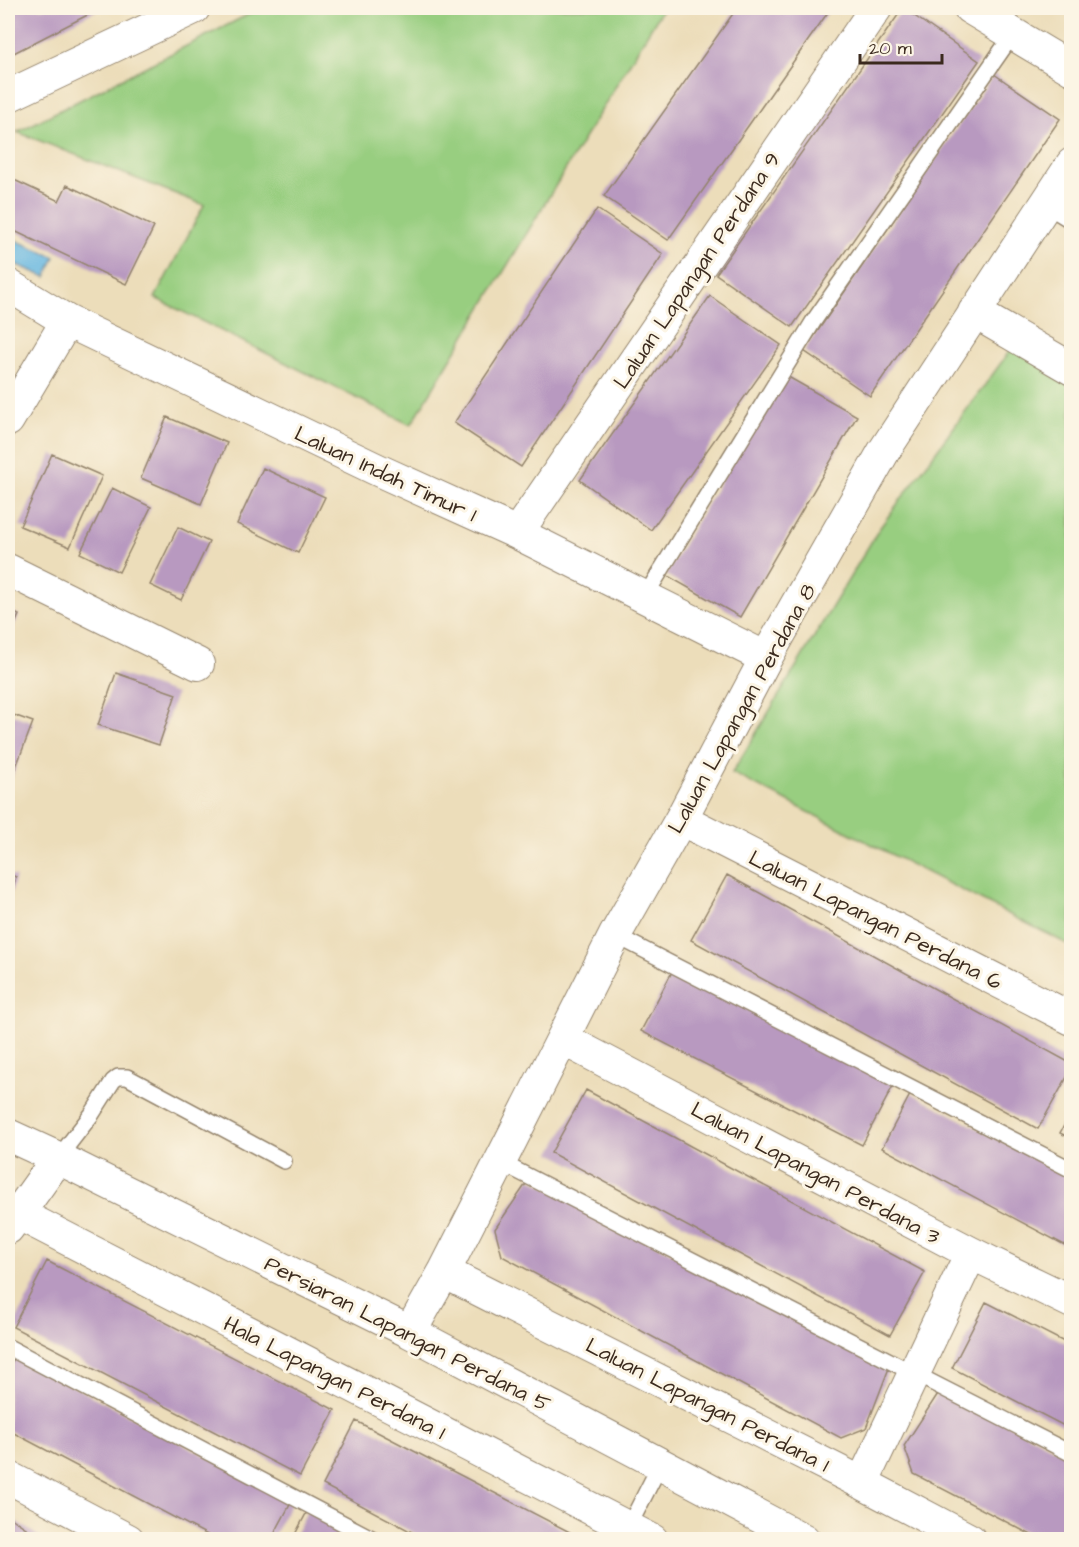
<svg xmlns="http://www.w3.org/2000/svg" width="1079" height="1547" viewBox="0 0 1079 1547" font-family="'Architects Daughter',sans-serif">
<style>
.green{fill:#98ce80;stroke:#6a7c4f;stroke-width:1.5}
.water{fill:#66b7e1;stroke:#507080;stroke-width:1.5}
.building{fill:#b899c0}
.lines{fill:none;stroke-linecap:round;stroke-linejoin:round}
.service-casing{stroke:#94846c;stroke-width:18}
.minor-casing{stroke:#94846c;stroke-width:34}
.service{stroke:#fff;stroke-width:15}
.minor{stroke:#fff;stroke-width:32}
.labels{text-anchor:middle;stroke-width:6;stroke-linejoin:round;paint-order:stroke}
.street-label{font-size:22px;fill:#3b2a1e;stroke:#fcf5e5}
</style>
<rect width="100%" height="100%" fill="#fcf5e5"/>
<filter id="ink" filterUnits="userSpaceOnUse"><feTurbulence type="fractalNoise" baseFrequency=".0167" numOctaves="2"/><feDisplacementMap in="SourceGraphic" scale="12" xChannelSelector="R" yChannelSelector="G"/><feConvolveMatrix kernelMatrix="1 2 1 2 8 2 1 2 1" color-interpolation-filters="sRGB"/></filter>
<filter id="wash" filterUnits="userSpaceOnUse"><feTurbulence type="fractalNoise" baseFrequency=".008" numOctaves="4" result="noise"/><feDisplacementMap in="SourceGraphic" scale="24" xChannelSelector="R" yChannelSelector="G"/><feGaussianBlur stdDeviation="1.35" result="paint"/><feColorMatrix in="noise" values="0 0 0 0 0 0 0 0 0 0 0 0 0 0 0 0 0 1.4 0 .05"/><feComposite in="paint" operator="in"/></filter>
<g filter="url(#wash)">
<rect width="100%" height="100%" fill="#ecddba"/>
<path class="green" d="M 261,8 L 663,8 L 411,425 L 155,298 L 204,205 L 17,132 Z
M 1012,348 L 1071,384 L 1071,946 L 732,773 L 879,529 Z"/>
<path class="water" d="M 15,240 L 55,257 L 46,277 L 8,261 Z"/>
<g id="blocks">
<path class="building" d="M 8,8 L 101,8 L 8,56 Z
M 737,8 L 831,8 L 668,240 L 604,196 Z
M 903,8 L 979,61 L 792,327 L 716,274 Z
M 994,74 L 1060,119 L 870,396 L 804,351 Z
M 12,179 L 59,201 L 67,185 L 154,227 L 126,284 L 8,228 L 8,189 Z
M 597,209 L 663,254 L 521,467 L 454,423 Z
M 710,296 L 781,345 L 651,530 L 580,480 Z
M 783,374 L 857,416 L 740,617 L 666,575 Z
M 167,417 L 227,443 L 201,504 L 141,478 Z
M 52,454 L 102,476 L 70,547 L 20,526 Z
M 263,468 L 325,497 L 298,553 L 237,524 Z
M 112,488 L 151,507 L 119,572 L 80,553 Z
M 178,527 L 209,542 L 181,600 L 150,585 Z
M 8,610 L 19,615 L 8,639 Z
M 116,673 L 176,694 L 159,745 L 98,725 Z
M 8,713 L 33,722 L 8,788 Z
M 8,874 L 16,877 L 8,903 Z
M 727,875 L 1072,1064 L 1072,1068 L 1038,1129 L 691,940 Z
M 673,970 L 894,1084 L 862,1145 L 641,1031 Z
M 586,1090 L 925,1272 L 890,1335 L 551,1153 Z
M 911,1093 L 1072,1179 L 1072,1249 L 882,1148 Z
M 1072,1111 L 1072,1139 L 1060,1133 Z
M 530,1178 L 889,1368 L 866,1428 L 841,1438 L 502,1256 L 495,1229 Z
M 47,1261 L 335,1410 L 300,1476 L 13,1327 Z
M 986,1302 L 1072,1346 L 1072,1430 L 952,1368 Z
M 15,1356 L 292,1501 L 271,1540 L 217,1540 L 8,1430 L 8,1370 Z
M 941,1389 L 1072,1458 L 1072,1540 L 1041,1540 L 914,1474 L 904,1446 Z
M 356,1421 L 585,1540 L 427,1540 L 323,1485 Z
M 308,1510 L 365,1540 L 292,1540 Z
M 8,1516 L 44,1540 L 8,1540 Z"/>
</g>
</g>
<g filter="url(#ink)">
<use href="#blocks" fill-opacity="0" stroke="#94846c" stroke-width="1.5"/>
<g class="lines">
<defs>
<path id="service" d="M 1046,205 L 1072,221
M 644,598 L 813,322 L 1013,34
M 615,935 L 1072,1170
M 58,1158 L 92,1114 L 113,1081 L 118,1077 L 127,1077 L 284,1161
M 500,1162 L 1072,1454
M 8,1347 L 375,1540
M 626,1532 L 660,1465"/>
<path id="minor" d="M 970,8 L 1072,69
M 8,96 L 194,8
M 8,285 L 67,321 L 378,470 L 517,533 L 766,658
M 974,312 L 1072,369
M 8,420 L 67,321
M 517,533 L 876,8
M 8,570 L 198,664
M 681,819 L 1072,1019
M 563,1039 L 971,1253 L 1072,1302
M 8,1135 L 58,1158 L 410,1332 L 804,1540
M 17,1213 L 652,1540
M 8,1228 L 58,1158
M 444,1272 L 862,1483 L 970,1540
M 410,1332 L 444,1272 L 500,1162 L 615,935 L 681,819 L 766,658 L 884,451 L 1072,164
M 8,1477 L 128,1540
M 862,1483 L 971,1253"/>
</defs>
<use href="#service" class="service-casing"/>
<use href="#minor" class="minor-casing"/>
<use href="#service" class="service"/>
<use href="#minor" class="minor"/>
</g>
</g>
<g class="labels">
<g class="street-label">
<text transform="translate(696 270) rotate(-56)" y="8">Laluan Lapangan Perdana 9</text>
<text transform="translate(386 473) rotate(25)" y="8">Laluan Indah Timur 1</text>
<text transform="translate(741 708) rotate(-61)" y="8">Laluan Lapangan Perdana 8</text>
<text transform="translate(876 919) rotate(27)" y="8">Laluan Lapangan Perdana 6</text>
<text transform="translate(816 1172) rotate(28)" y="8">Laluan Lapangan Perdana 3</text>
<text transform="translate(408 1333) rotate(27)" y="8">Persiaran Lapangan Perdana 5</text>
<text transform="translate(335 1377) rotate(27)" y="8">Hala Lapangan Perdana 1</text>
<text transform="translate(708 1404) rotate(27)" y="8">Laluan Lapangan Perdana 1</text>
</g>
</g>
<rect width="1079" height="1547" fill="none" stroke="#fcf5e5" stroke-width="30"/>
<path d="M860 54v9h82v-9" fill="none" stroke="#3b2a1e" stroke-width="3"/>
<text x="869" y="54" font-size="18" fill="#3b2a1e" stroke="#fcf5e5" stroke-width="4.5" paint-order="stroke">20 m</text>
</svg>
